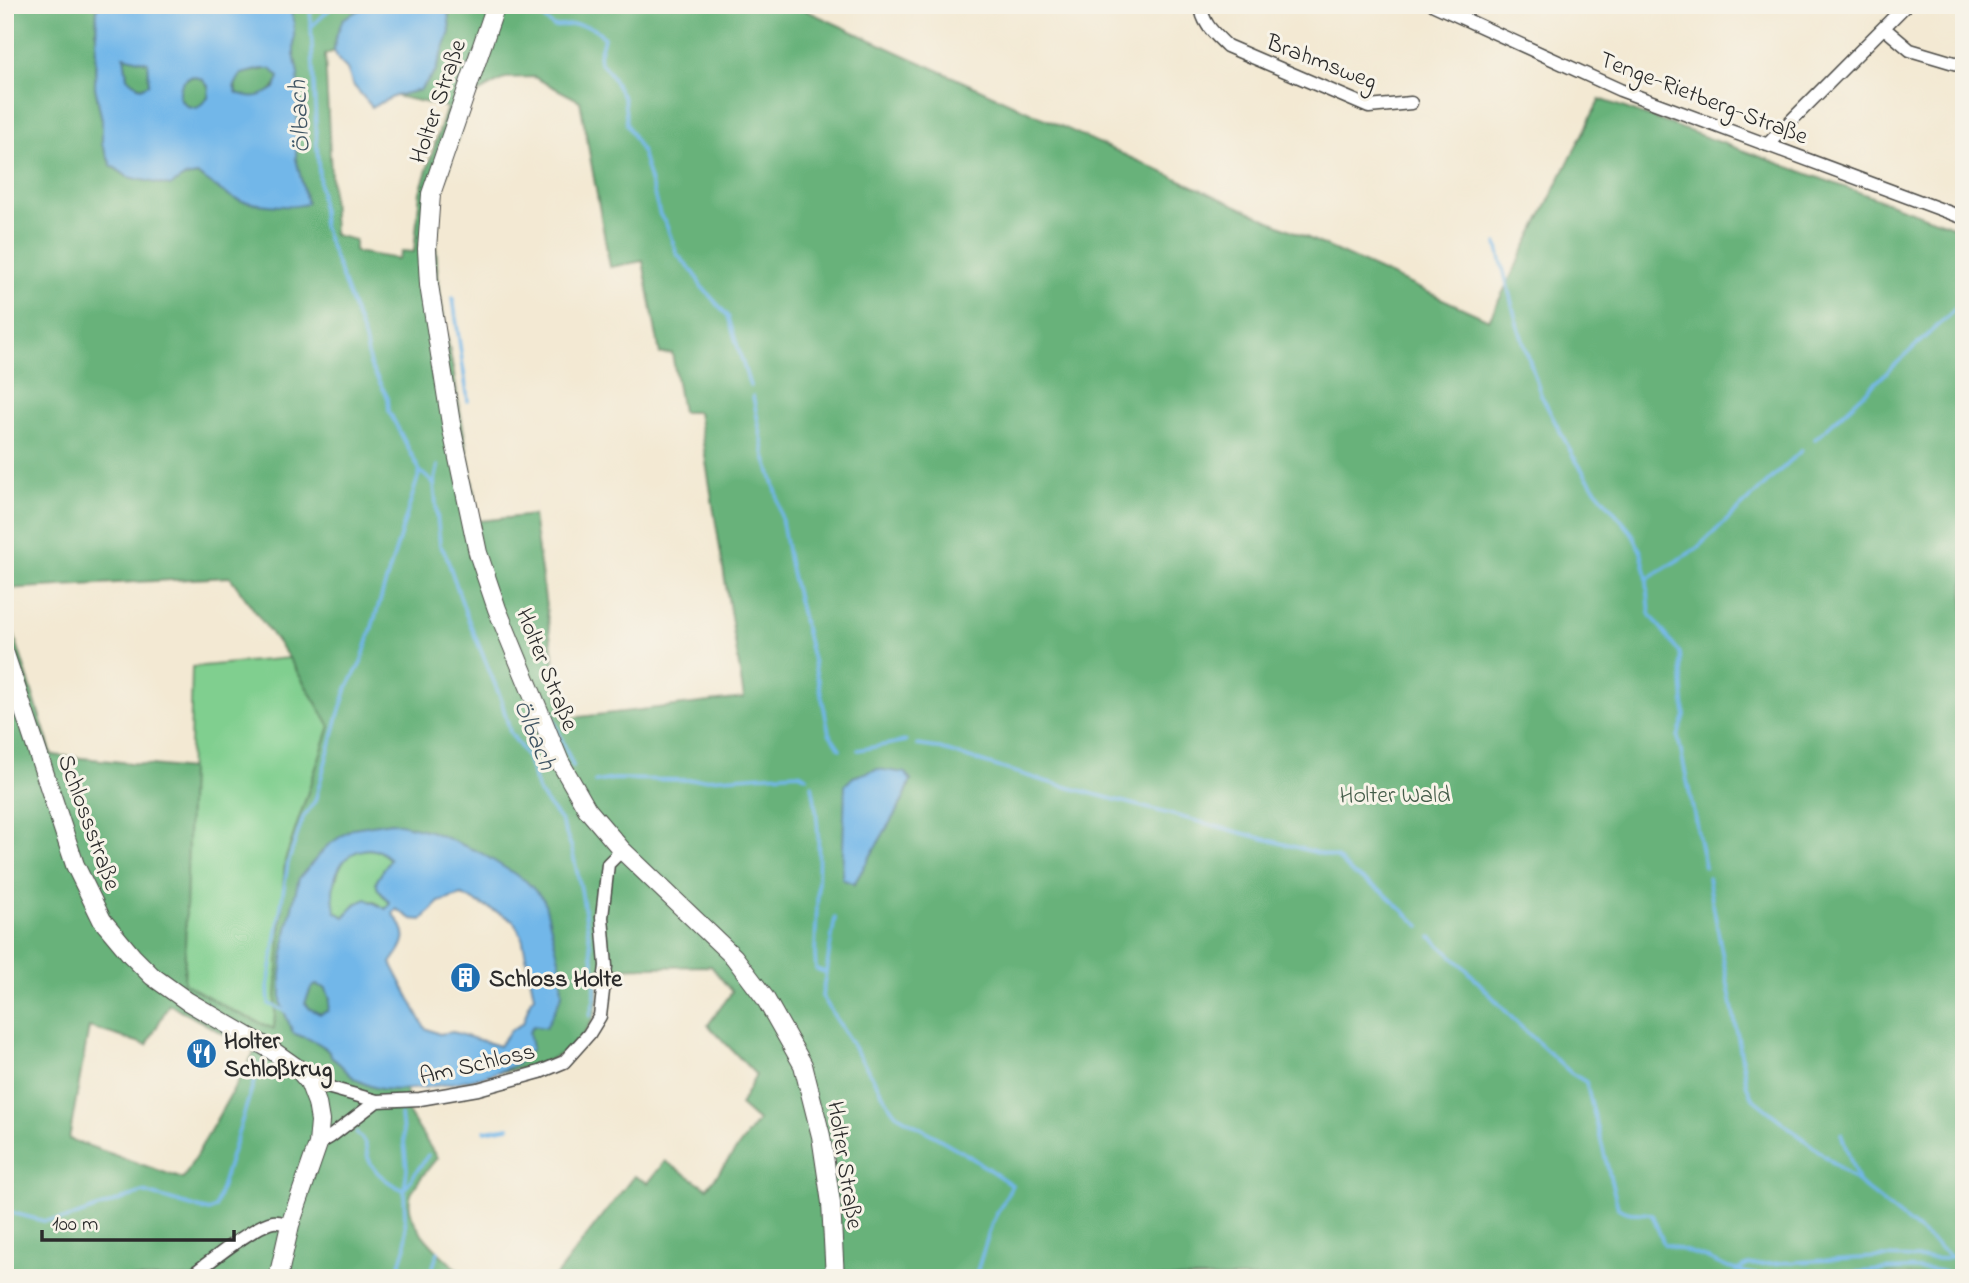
<svg xmlns="http://www.w3.org/2000/svg" width="1969" height="1283" viewBox="0 0 1969 1283" font-family="'Indie Flower',sans-serif">
<style>
.green{fill:#80cf8f;stroke:#567d5d;stroke-width:2}
.forest{fill:#68b27a;stroke:#4a6e52;stroke-width:2;fill-rule:evenodd}
.water{fill:#72b7e9;stroke:#4e718a;stroke-width:2;fill-rule:evenodd}
.lines{fill:none;stroke-linecap:round;stroke-linejoin:round}
.stream{stroke:#72b7e9;stroke-width:3.5}
.street-casing{stroke:#494844;stroke-width:15}
.secondary-casing{stroke:#494844;stroke-width:20}
.street{stroke:#fff;stroke-width:12}
.secondary{stroke:#fff;stroke-width:18}
.labels{text-anchor:middle;stroke-width:6;stroke-linejoin:round;paint-order:stroke}
.street-label{font-size:24px;fill:#2b2b2b;stroke:#f7f3e8}
.park-label{font-size:24px;fill:#445c49;stroke:#f7f3e8}
.poi-label{font-size:24px;font-weight:bold;fill:#2b2b2b;stroke:#f7f3e8;text-anchor:start}
.water-label{font-size:26px;font-style:italic;fill:#405564;stroke:#f7f3e8}
</style>
<rect width="100%" height="100%" fill="#f7f3e8"/>
<filter id="ink" filterUnits="userSpaceOnUse"><feTurbulence type="fractalNoise" baseFrequency=".0143" numOctaves="2"/><feDisplacementMap in="SourceGraphic" scale="14" xChannelSelector="R" yChannelSelector="G"/><feConvolveMatrix kernelMatrix="1 2 1 2 8 2 1 2 1" color-interpolation-filters="sRGB"/></filter>
<filter id="wash" filterUnits="userSpaceOnUse"><feTurbulence type="fractalNoise" baseFrequency=".00686" numOctaves="4" result="noise"/><feDisplacementMap in="SourceGraphic" scale="28" xChannelSelector="R" yChannelSelector="G"/><feGaussianBlur stdDeviation="1.57" result="paint"/><feColorMatrix in="noise" values="0 0 0 0 0 0 0 0 0 0 0 0 0 0 0 0 0 1.4 0 .05"/><feComposite in="paint" operator="in"/></filter>
<g filter="url(#wash)">
<rect width="100%" height="100%" fill="#f3e9d3"/>
<path class="green" d="M 289,658 L 330,726 L 285,861 L 274,1030 L 233,1011 L 184,983 L 192,667 Z
M 369,849 L 380,851 L 390,859 L 376,882 L 378,890 L 390,903 L 386,909 L 373,901 L 357,903 L 345,917 L 336,912 C 335,907 332,901 331,896 C 331,891 335,885 336,880 C 340,861 348,850 369,849 Z"/>
<path class="forest" d="M 5,5 L 97,5 L 95,87 L 102,120 L 102,144 L 111,165 L 128,177 L 169,185 L 184,177 L 198,175 L 211,182 L 307,203 L 296,159 L 298,74 L 294,54 L 294,21 L 288,5 L 368,5 L 360,9 L 335,39 L 334,51 L 325,55 L 334,235 L 355,240 L 355,252 L 398,259 L 402,251 L 414,252 L 420,192 L 447,107 L 395,96 L 420,90 L 435,72 L 450,32 L 448,11 L 436,5 L 794,5 L 1489,320 L 1600,99 L 1964,230 L 1964,1278 L 1890,1274 L 1868,1278 L 554,1278 L 634,1176 L 648,1183 L 665,1161 L 707,1188 L 758,1121 L 740,1105 L 756,1075 L 708,1025 L 732,992 L 711,966 L 600,968 C 598,983 599,1003 594,1017 C 576,1056 535,1069 495,1072 L 522,1060 L 532,1049 L 529,1032 L 533,1026 L 544,900 L 391,822 L 299,878 L 281,1004 L 300,1036 C 312,1037 329,1048 332,1058 L 340,1063 L 346,1070 L 383,1089 L 406,1088 L 408,1112 L 437,1158 C 429,1168 419,1179 413,1190 C 396,1221 446,1259 467,1278 L 5,1278 L 5,606 L 52,755 L 190,769 L 184,983 L 233,1011 L 274,1029 L 285,861 L 330,726 L 289,658 L 230,577 L 5,589 ZM 534,77 L 580,101 L 610,267 L 643,261 L 660,354 L 672,353 L 682,412 L 698,412 L 744,698 L 562,719 L 533,515 L 479,521 L 438,282 L 436,247 L 440,196 L 470,97 L 505,78 ZM 877,769 L 911,781 L 903,800 L 854,884 L 853,777 ZM 169,1004 L 255,1051 L 183,1179 L 69,1139 L 89,1027 L 147,1045 Z
M 124,56 L 148,62 L 149,84 L 142,88 L 127,78 Z
M 271,68 L 279,77 C 272,97 256,100 237,94 C 234,85 235,81 241,74 Z
M179 92a15 15 0 1 1 30 0a15 15 0 1 1-30 0Z
M 316,985 L 326,988 L 330,999 L 328,1011 L 320,1014 L 310,1009 L 305,1003 L 311,988 Z"/>
<path class="water" d="M 97,5 L 288,5 L 294,21 L 294,54 L 298,74 L 296,159 L 307,203 C 297,210 248,204 236,199 C 223,194 210,182 198,175 L 184,177 L 170,186 L 128,177 L 111,165 L 102,144 L 102,120 L 95,87 ZM 124,56 L 148,62 L 149,84 L 141,88 L 127,78 ZM 261,69 L 271,69 L 279,77 L 275,88 C 262,97 252,99 237,93 L 234,87 L 241,74 ZM 191,76 L 202,79 L 209,87 L 208,98 L 197,108 L 187,106 L 180,99 C 179,89 181,80 191,76 Z
M 368,5 L 436,5 L 448,10 L 450,32 L 435,72 L 420,90 L 395,96 L 372,107 L 353,85 L 347,69 L 339,61 L 334,51 L 335,39 L 343,19 Z
M 877,769 L 905,773 L 911,780 L 903,800 L 854,884 L 842,879 L 845,785 L 853,777 Z
M 391,822 L 430,831 L 481,853 L 526,881 L 544,900 L 560,963 L 562,995 L 546,1028 L 533,1026 L 529,1032 L 532,1049 C 528,1053 525,1058 521,1061 C 498,1078 410,1093 382,1089 C 375,1088 367,1085 361,1082 C 349,1078 343,1064 332,1058 C 327,1042 306,1039 293,1033 L 281,1004 L 281,975 L 286,933 L 299,878 L 327,846 L 353,828 ZM 369,849 L 380,851 L 390,859 L 376,882 L 378,889 L 390,903 L 386,909 L 366,899 L 357,903 L 344,917 L 336,912 C 328,886 337,851 369,849 ZM 462,895 L 513,920 L 522,937 L 534,996 L 530,1001 L 523,1023 L 510,1031 L 499,1046 L 453,1032 L 439,1034 L 425,1028 L 391,963 C 406,942 411,935 393,914 L 396,909 L 412,919 L 422,920 L 439,902 ZM 316,985 L 326,988 L 330,999 L 328,1011 L 320,1014 L 310,1009 L 305,1003 L 311,988 Z"/>
<g class="lines">
<path class="stream" d="M 505,5 L 536,11 L 554,27 C 571,24 593,21 604,38 L 599,55 L 600,62 L 609,72 L 624,99 L 627,125 L 642,152 L 660,215 L 666,224 L 677,254 L 695,274 L 701,286 L 728,316 L 750,386
M 311,27 L 334,5
M 1497,244 L 1516,320 L 1541,395 L 1573,456 L 1592,485 L 1632,533 L 1641,552 L 1646,572 L 1650,614 L 1680,653 L 1685,715 L 1678,737 L 1705,867
M 453,298 L 468,401
M 753,396 L 765,456 L 777,494 L 790,567 L 821,693 L 829,733 L 840,749
M 1815,439 L 1964,301
M 420,471 L 434,484 L 440,545 L 446,555 L 466,614 L 501,699 L 510,732 L 527,757 L 539,793 L 561,821 L 571,846 L 581,889 L 595,973 L 595,997 L 590,1016
M 434,484 L 438,466
M 1647,579 L 1696,549 L 1802,450
M 544,697 L 573,766
M 917,745 L 937,748 L 1044,781 L 1337,858 L 1353,874 L 1383,892 L 1420,926
M 858,750 L 906,741
M 595,782 L 614,779 L 688,780 L 799,773 L 807,777
M 812,785 C 824,840 816,900 815,956 L 816,969 L 825,972
M 1708,878 L 1747,1086 L 1752,1098 L 1950,1256 L 1964,1264
M 835,918 L 822,996 L 892,1109 L 896,1114 L 966,1154 L 1012,1185 L 992,1223 L 975,1278
M 1431,937 L 1465,968 L 1517,1023 L 1571,1073 L 1586,1082 L 1618,1208 C 1632,1217 1640,1210 1652,1215 L 1664,1244 L 1704,1257 L 1728,1268 L 1769,1278
M 288,1012 L 269,1004 L 268,986 L 288,863 L 303,818 L 315,801 L 338,716 L 347,688 L 361,663 L 420,471 L 389,411 L 388,398 L 370,365 L 365,340 L 323,226 L 317,147 L 310,5
M 401,1115 L 407,1169 L 404,1190
M 485,1131 L 509,1127
M 356,1133 C 371,1145 363,1151 371,1164 C 379,1176 391,1185 404,1190 L 406,1246 L 396,1278
M 1841,1134 L 1858,1181
M 405,1188 L 428,1155
M 5,1211 L 44,1221 L 66,1219 L 143,1192 L 209,1211 L 215,1208 L 259,1065
M 1736,1271 L 1748,1265 L 1881,1257 L 1945,1259 L 1950,1256
M 429,1278 L 438,1252
M 1806,1278 C 1833,1275 1939,1259 1956,1278"/>
</g>
</g>
<g filter="url(#ink)">
<g class="lines">
<defs>
<path id="street" d="M 1201,5 C 1202,24 1215,34 1227,46 L 1369,107 L 1411,103
M 1434,5 L 1620,90 L 1964,218
M 1884,28 L 1910,50 L 1964,66
M 1767,145 L 1906,5
M 309,1082 L 377,1101 L 420,1099 L 478,1089 L 540,1072 L 564,1062 L 589,1034 L 600,1016 L 606,966 L 602,917 L 608,864 L 622,850
M 318,1144 L 330,1137 L 377,1101
M 188,1278 C 206,1265 254,1225 273,1222 C 279,1221 285,1224 290,1225"/>
<path id="secondary" d="M 496,5 L 431,194 L 427,249 L 429,285 L 452,430 L 478,553 L 497,609 L 560,762 L 587,809 L 622,850 L 734,957 L 765,998 L 803,1065 L 821,1136 L 831,1203 L 835,1278
M 5,654 L 75,865 L 102,920 L 132,956 L 152,976 L 187,1001 L 270,1049 L 297,1068 L 309,1082 L 317,1103 L 320,1121 L 318,1144 L 290,1225 L 278,1278"/>
</defs>
<use href="#street" class="street-casing"/>
<use href="#secondary" class="secondary-casing"/>
<use href="#street" class="street"/>
<use href="#secondary" class="secondary"/>
</g>
</g>
<defs>
<symbol id="building-disc" viewBox="-11 -11 22 22"><circle r="9.5" fill="#1f6fb2" stroke="#f7f3e8"/><path d="M-4-6H4V6H1V3H-1V6H-4ZM-2.5-4.3h1.7v1.8h-1.7ZM.8-4.3h1.7v1.8H.8ZM-2.5-1h1.7V.8h-1.7ZM.8-1h1.7V.8H.8Z" fill="#fff"/></symbol>
<symbol id="restaurant-disc" viewBox="-11 -11 22 22"><circle r="9.5" fill="#1f6fb2" stroke="#f7f3e8"/><path d="M-5-6h1v4h1v-4h1v4h1v-4h1v5L-1.5 .5V6h-2V.5L-5-1ZM5-6V6H3V1.5H1.5Q1.5-4 5-6Z" fill="#fff"/></symbol>
</defs>
<g fill-rule="evenodd">
<use href="#building-disc" x="448" y="960" width="35" height="35"/>
<use href="#restaurant-disc" x="184" y="1036" width="35" height="35"/>
</g>
<g class="labels">
<g class="street-label">
<text transform="translate(1322 61) rotate(21)" y="8">Brahmsweg</text>
<text transform="translate(1704 97) rotate(21)" y="8">Tenge-Rietberg-Straße</text>
<text transform="translate(437 101) rotate(-71)" y="8">Holter Straße</text>
<text transform="translate(548 669) rotate(68)" y="8">Holter Straße</text>
<text transform="translate(90 822) rotate(70)" y="8">Schlossstraße</text>
<text transform="translate(477 1063) rotate(-13)" y="8">Am Schloss</text>
<text transform="translate(846 1165) rotate(81)" y="8">Holter Straße</text>
</g>
<g class="park-label">
<text x="1395" y="802">Holter Wald</text>
</g>
<g class="poi-label">
<text x="489" y="986">Schloss Holte</text>
<text x="224" y="1048">Holter<tspan x="224" dy="28">Schloßkrug</tspan></text>
</g>
<g class="water-label">
<text transform="translate(298 117) rotate(-93)" y="9">Ölbach</text>
<text transform="translate(536 734) rotate(68)" y="9">Ölbach</text>
</g>
</g>
<rect width="1969" height="1283" fill="none" stroke="#f7f3e8" stroke-width="28"/>
<path d="M42 1230v10h192v-10" fill="none" stroke="#2b2b2b" stroke-width="3.5"/>
<text x="52" y="1230" font-size="21" fill="#2b2b2b" stroke="#f7f3e8" stroke-width="5" paint-order="stroke">100 m</text>
</svg>
